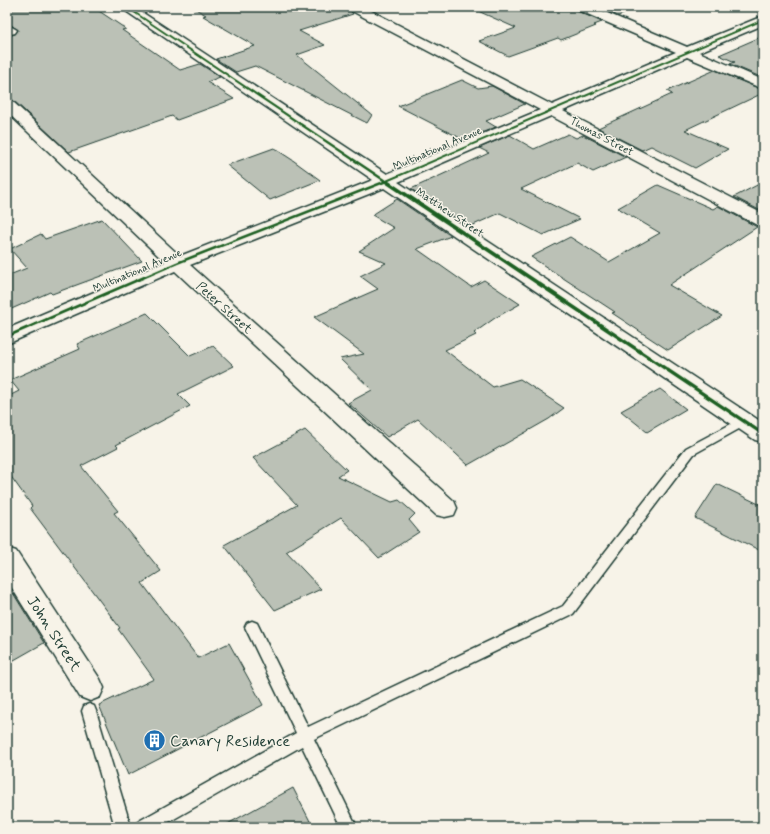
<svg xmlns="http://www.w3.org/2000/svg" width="770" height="834" viewBox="0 0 770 834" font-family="Mynerve,sans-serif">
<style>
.building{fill:#bbc1b6;stroke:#1f3d34}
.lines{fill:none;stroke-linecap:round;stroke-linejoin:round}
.service-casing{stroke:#1f3d34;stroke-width:3}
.minor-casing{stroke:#1f3d34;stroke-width:3}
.service{fill:#f7f3e8;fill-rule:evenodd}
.minor{fill:#f7f3e8;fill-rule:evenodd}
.cycleway-casing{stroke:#f7f3e8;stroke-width:3}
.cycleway{fill:#1b5e20;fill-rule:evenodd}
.labels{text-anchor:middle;stroke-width:3;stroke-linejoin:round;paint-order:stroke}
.far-street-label{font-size:11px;fill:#1f3d34;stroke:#f7f3e8}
.street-label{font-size:13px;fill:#1f3d34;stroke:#f7f3e8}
.near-street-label{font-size:16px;fill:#1f3d34;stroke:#f7f3e8}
.near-poi-label{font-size:16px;fill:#1f3d34;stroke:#f7f3e8;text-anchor:start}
</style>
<rect width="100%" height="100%" fill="#f7f3e8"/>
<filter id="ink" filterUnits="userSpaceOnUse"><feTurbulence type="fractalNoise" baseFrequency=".025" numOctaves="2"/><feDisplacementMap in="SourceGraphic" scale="8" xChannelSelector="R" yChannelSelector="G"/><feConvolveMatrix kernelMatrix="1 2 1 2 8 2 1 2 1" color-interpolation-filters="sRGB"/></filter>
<g filter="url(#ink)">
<path class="building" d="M 7,7 L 93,7 L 126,29 L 122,30 L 180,70 L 200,64 L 220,77 L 207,82 L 234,99 L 177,120 L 172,116 L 69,152 L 13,100 L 7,99 L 7,36 L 15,34 L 18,30 L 11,25 L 7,25 Z
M 192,7 L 347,7 L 353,14 L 299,31 L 325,45 L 297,55 L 372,115 L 367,123 L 255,66 L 236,72 L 216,59 L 255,46 L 203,16 L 206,15 Z
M 469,7 L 575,7 L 577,11 L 602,22 L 594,25 L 596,26 L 561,40 L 558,38 L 508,56 L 479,41 L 516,28 Z
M 597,7 L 636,7 L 636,9 L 618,16 Z
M 763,36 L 763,78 L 730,64 L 735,62 L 719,55 Z
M 715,70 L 763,90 L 763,93 L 685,130 L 728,149 L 695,168 L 651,146 L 642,150 L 598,128 L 672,94 L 667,91 Z
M 462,80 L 478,88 L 492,86 L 525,104 L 486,121 L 496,127 L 464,140 L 398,106 Z
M 568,134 L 576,138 L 583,135 L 626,157 L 593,172 L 577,163 L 521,189 L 580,219 L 543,235 L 500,213 L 469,227 L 411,189 L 489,153 L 479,148 L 510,135 L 534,149 Z
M 274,148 L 294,161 L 320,180 L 270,200 L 227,165 Z
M 763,182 L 763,212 L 734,197 Z
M 658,185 L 713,209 L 718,206 L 757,227 L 669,285 L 722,316 L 668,350 L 612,313 L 615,312 L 531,257 L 570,237 L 609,262 L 660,233 L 618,208 Z
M 397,199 L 451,236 L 417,249 L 471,287 L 484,280 L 520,304 L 495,318 L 474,333 L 476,335 L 445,350 L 493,387 L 520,379 L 564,408 L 549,419 L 468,465 L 418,419 L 387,437 L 348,403 L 372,390 L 340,359 L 364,354 L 314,317 L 378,289 L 360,276 L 386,263 L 359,251 L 394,228 L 372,215 Z
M 102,219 L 142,261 L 52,294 L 50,292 L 7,311 L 7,276 L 27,268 L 10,249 L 41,234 L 45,239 Z
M 147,313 L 190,356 L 213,346 L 234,366 L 178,394 L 190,406 L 116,445 L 118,447 L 81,466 L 118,511 L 114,513 L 161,571 L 142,583 L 198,658 L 229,643 L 263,705 L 128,775 L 99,705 L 154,679 L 118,629 L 120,628 L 30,508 L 32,506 L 7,471 L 7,397 L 19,391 L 10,380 L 80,349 L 77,344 Z
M 660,389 L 686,409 L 647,432 L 621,411 Z
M 305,430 L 347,470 L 338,476 L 392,502 L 399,500 L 415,514 L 409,520 L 419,532 L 379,558 L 341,518 L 286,552 L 321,589 L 275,610 L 224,545 L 297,505 L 253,458 Z
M 717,484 L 763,506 L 763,552 L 695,518 Z
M 13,593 L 44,643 L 7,664 L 7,596 Z
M 293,788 L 313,827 L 222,827 Z"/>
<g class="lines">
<defs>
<path id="service" d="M 744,417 L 750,421 L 748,424 L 694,454 L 573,614 L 314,739 L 357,827 L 341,827 L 302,746 L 160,827 L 137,827 L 139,821 L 296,733 L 245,627 L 247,623 L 252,621 L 257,623 L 308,727 L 563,606 L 686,448 Z
M 89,704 L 94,706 L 96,711 L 131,827 L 115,827 L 82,711 L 84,706 Z"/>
<path id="minor" d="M 120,7 L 134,7 L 387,174 L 540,110 L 350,10 L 348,7 L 364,7 L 552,105 L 676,52 L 578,10 L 576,7 L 593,7 L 687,47 L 763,16 L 763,25 L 699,52 L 763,80 L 763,89 L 687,57 L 563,111 L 763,214 L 763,226 L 757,225 L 551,116 L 398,182 L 763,423 L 763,442 L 755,440 L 384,188 L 190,265 L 454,501 L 457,508 L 454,515 L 445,517 L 436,515 L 175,271 L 7,344 L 7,329 L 165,262 L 7,112 L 7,100 L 12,101 L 180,256 L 373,180 Z
M 10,26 L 17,30 L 15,33 L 7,35 L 7,27 Z
M 7,548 L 16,551 L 100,679 L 104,688 L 100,697 L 90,701 L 80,697 L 7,580 Z"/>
</defs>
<use href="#service" class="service-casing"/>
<use href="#minor" class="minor-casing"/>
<use href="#service" class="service"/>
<use href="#minor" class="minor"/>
<defs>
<path id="cycleway" d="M 125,7 L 128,7 L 386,180 L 763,19 L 763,21 L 389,181 L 763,432 L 763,436 L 385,183 L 178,264 L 7,338 L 7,335 L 176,262 L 383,181 Z"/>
</defs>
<use href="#cycleway" class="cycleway-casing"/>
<use href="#cycleway" class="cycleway"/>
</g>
</g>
<defs>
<symbol id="building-disc" viewBox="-11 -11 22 22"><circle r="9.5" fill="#1f6fb2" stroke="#f7f3e8"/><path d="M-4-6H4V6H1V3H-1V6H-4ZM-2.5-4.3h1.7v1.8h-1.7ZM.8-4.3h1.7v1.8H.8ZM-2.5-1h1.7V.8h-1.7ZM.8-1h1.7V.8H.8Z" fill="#fff"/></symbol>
</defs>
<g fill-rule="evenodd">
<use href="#building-disc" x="142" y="728" width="25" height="25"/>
</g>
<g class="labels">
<g class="far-street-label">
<text transform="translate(602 136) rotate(28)" y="4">Thomas Street</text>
<text transform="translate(437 148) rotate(-23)" y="4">Multinational Avenue</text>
<text transform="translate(450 212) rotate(34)" y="4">Matthew Street</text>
<text transform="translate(137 270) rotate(-23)" y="4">Multinational Avenue</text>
</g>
<g class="street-label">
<text transform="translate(225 307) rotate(42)" y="5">Peter Street</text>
</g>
<g class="near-street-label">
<text transform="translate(55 633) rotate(57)" y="6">John Street</text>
</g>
<g class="near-poi-label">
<text x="170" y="746">Canary Residence</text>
</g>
</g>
<rect width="770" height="834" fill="none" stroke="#f7f3e8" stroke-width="24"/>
<rect x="12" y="12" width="746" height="810" fill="none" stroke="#1f3d34" stroke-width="1.5" filter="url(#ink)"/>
</svg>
